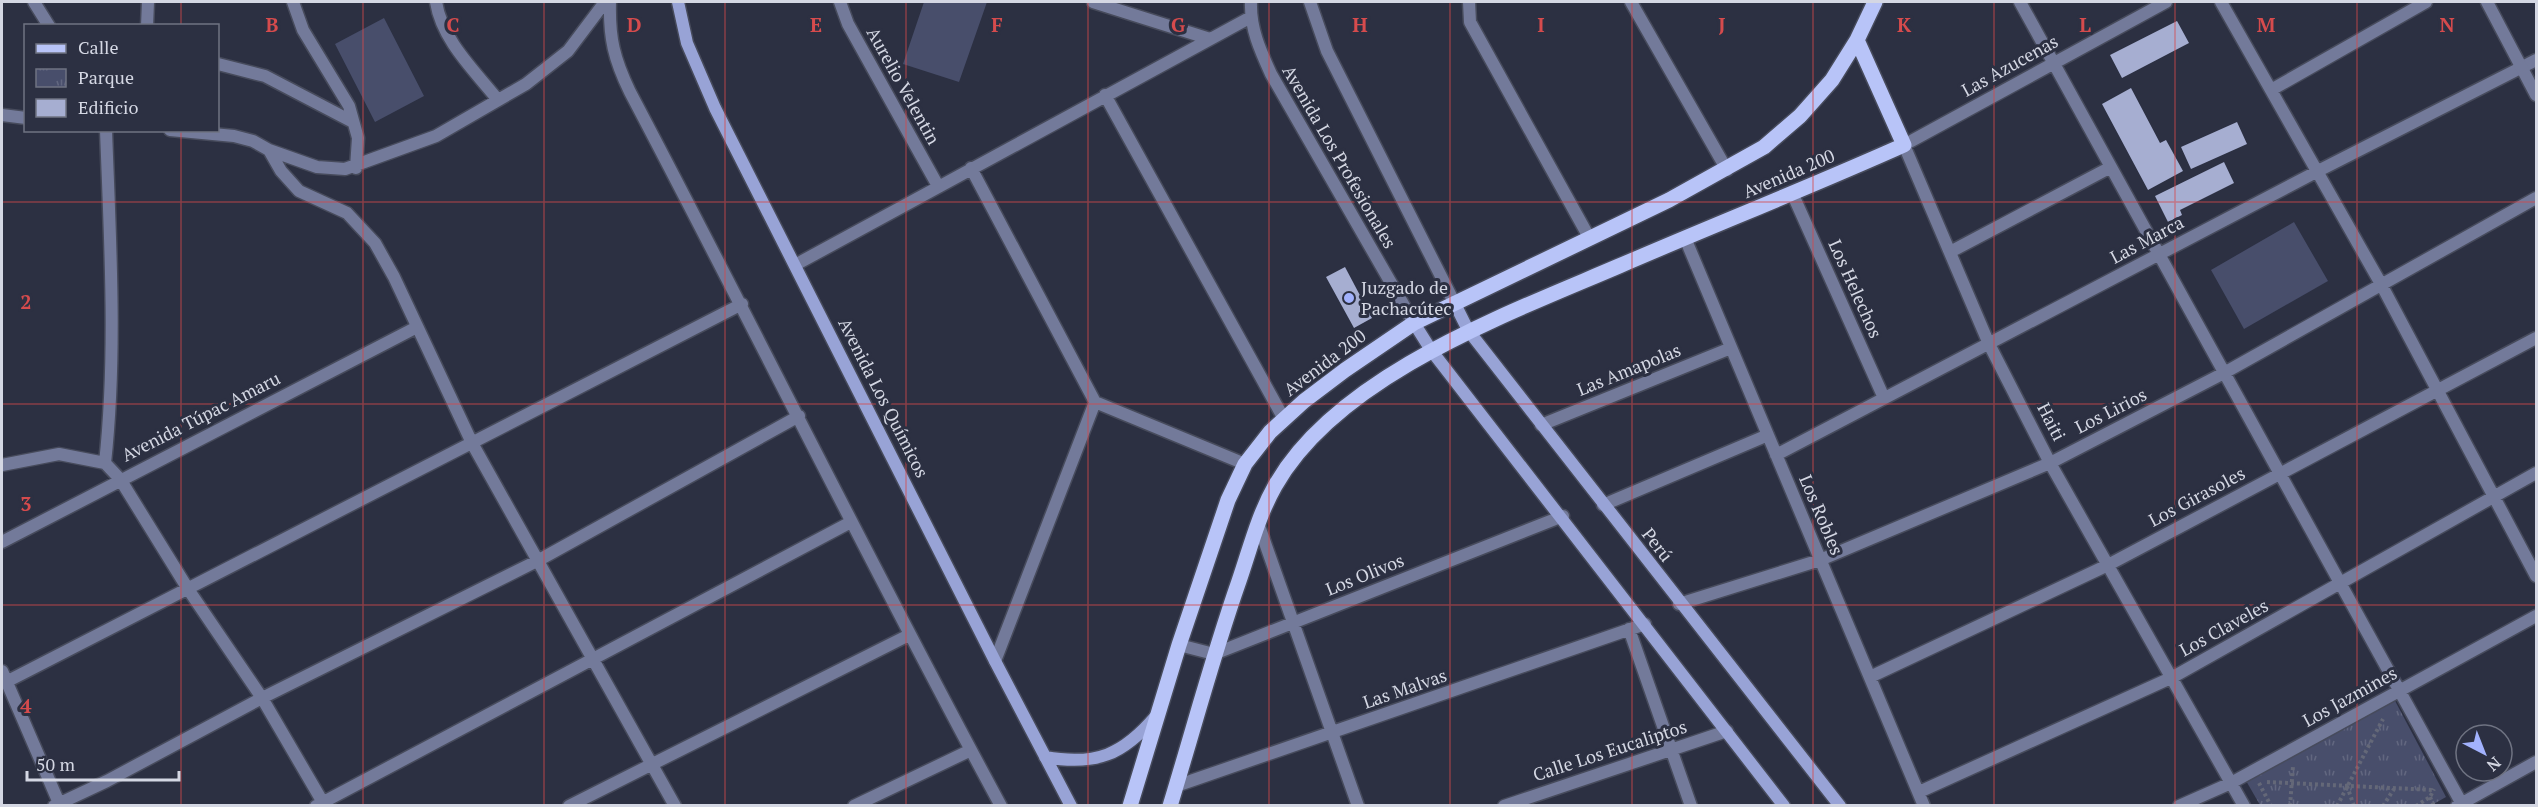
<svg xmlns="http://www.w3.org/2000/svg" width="2538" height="807" viewBox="0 0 2538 807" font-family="'PT Serif',serif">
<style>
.park{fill:url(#park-tufts)}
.garden{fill:#484e6b}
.building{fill:#a6aed1}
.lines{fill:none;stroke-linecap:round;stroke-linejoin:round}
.minor-casing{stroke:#474b5c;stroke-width:15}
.tertiary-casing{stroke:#474b5c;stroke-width:15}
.secondary-casing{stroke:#474b5c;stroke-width:15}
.primary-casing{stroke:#474b5c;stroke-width:18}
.path{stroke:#646878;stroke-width:4;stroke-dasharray:3 3;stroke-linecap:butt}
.minor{stroke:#737a9a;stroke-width:12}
.tertiary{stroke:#737a9a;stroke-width:12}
.secondary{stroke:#98a3d6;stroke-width:12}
.primary{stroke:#b8c4f8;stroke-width:15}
.grid{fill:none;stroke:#d64b4d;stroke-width:1.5;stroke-opacity:0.55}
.poi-dot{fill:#a2b2fd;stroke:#2c3042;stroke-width:2}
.labels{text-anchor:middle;stroke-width:6;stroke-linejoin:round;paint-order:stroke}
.street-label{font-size:18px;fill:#d4d7e3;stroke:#2c3042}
.poi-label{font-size:18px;fill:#d4d7e3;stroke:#2c3042;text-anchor:start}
.grid-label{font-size:20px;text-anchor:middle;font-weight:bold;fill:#d64b4d;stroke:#2c3042;stroke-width:6;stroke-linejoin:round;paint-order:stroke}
</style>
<defs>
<pattern id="park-tufts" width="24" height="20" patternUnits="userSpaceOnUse" patternTransform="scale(1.5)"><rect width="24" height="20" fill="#484e6b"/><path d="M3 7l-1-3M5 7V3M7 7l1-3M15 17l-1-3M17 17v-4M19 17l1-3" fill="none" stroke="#626780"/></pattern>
</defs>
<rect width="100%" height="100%" fill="#2c3042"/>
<path class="park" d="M 2393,697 L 2446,797 L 2430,806 L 2260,805 L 2245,779 Z"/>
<path class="garden" d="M 924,2 L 987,2 L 959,82 L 903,64 Z
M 384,18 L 424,96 L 375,122 L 335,44 Z
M 2294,222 L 2328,281 L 2244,329 L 2211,270 Z"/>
<path class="building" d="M 2177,21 L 2189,43 L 2122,78 L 2110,55 Z
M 2131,88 L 2160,143 L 2166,140 L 2183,171 L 2148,190 L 2102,104 Z
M 2237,122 L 2247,144 L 2191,169 L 2181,147 Z
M 2224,162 L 2234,183 L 2180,210 L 2182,215 L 2168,222 L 2155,196 Z
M 1345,267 L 1372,318 L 1354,328 L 1326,277 Z"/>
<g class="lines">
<defs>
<path id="minor" d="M 34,2 L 49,26
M 293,2 L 303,30 L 349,106 L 358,138 L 356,168
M 436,2 C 442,40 474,70 498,100
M 610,2 C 609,38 614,59 630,92 C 755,329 873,570 1001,806
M 840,2 L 848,24 L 938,186
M 1093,2 L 1210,39
M 1251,2 C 1250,28 1260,50 1271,74 L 1414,323
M 1310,2 L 1327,51 L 1454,302
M 1469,2 L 1470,22 L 1590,239
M 1631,2 L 1727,170
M 2020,2 L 2463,806
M 2166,2 L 1904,145 L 1989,344 L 2050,463 L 2244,806
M 2221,2 L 2381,284 L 2536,576
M 147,26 L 148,2
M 218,64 L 265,76 L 353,122
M 2271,90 L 2426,2
M 1105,95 L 1284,419
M 2,115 L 26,118
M 170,130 L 234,136 L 253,141 L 269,150 L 281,171 L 299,191 L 347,213 L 375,243 L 394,277 L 472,443 L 675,806
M 269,150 L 317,167 L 345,169 L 436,136 L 526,84 L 568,51 L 605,2
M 971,168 L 1095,402 L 1245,464
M 1793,195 L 1884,398
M 1685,238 L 1924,806
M 1950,252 L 2111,167
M 795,265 L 1251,17
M 1541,425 L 1731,348
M 1776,455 L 2318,171 L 2536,60
M 105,463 C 117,353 110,241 106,130
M 2,465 L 59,454 L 105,463 L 120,479 L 188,589 L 262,698 L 325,806
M 1603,505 L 1768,435
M 1258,523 L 1358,806
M 2,542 L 417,327
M 1679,604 L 1820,560 L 2050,463 L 2224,373 L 2536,198
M 1629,629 L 1691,806
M 1179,645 L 1214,654 L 1563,516
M 995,661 L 1095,402
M 2,671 L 59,803
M 1870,677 L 2108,565 L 2536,338
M 6,682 L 742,304
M 1176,786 L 1645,624
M 1919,792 L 2173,677 L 2536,473
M 54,806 L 107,781 L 262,698 L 539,560 L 799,416
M 316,806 L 851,522
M 569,806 L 909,635
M 854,806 L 971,750
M 1504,806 L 1727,731
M 2179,806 L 2231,783 L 2536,616
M 2457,806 L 2536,762"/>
<path id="tertiary" d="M 2487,2 L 2536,95"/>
<path id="secondary" d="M 678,2 L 687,43 L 715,108 L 995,661 L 1071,806
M 1454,302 L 1468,330 L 1840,806
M 1414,323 L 1431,350 L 1784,806
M 1045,757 C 1096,766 1123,755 1156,716"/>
<path id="primary" d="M 1130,806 L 1179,645 L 1228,500 L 1245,464 L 1270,432 L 1304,401 L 1345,370 L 1414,323 L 1669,200 L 1764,147 L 1800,116 L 1832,80 L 1857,40 L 1875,2
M 1170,806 C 1193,731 1213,655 1239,581 C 1250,549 1258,516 1275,486 C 1337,376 1507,314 1619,266 C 1714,225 1810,187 1904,145 L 1857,40"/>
</defs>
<use href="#minor" class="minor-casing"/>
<use href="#tertiary" class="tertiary-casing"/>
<use href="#secondary" class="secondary-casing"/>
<use href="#primary" class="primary-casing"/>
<path class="path" d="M 2267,782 L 2434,790
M 2259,783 L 2271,806
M 2347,786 L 2354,806
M 2430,797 L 2434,806
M 2290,806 L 2293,766
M 2337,806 L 2383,719
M 2383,806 L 2394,789
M 2416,806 L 2430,797 L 2434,789"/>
<use href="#minor" class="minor"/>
<use href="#tertiary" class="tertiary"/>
<use href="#secondary" class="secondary"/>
<use href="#primary" class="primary"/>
</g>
<path class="grid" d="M 181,2 L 181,26M 363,2 L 363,806M 544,2 L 544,806M 725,2 L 725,806M 906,2 L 906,806M 1088,2 L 1088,806M 1269,2 L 1269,806M 1450,2 L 1450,806M 1632,2 L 1632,806M 1813,2 L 1813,806M 1994,2 L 1994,806M 2175,2 L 2175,806M 2357,2 L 2357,806M 181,130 L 181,806M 2,202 L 2536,202M 2,404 L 2536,404M 2,605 L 2536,605"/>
<circle class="poi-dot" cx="1349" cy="298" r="6"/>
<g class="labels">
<g class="street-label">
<text transform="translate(2010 66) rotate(-29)" y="6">Las Azucenas</text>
<text transform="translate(903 86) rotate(61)" y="6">Aurelio Velentin</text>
<text transform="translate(1339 157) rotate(60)" y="6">Avenida Los Profesionales</text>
<text transform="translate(1789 174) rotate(-23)" y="6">Avenida 200</text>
<text transform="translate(2147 240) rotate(-28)" y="6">Las Marca</text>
<text transform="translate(1855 289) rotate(66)" y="6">Los Helechos</text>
<text transform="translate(1325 363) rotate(-37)" y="6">Avenida 200</text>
<text transform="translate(1629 370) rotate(-22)" y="6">Las Amapolas</text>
<text transform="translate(883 398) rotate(63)" y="6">Avenida Los Químicos</text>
<text transform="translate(2111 411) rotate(-27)" y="6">Los Lirios</text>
<text transform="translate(201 417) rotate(-27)" y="6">Avenida Túpac Amaru</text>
<text transform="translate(2051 422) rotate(63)" y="6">Haiti</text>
<text transform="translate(2197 497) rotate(-28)" y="6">Los Girasoles</text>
<text transform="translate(1821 515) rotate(67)" y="6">Los Robles</text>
<text transform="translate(1657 545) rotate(52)" y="6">Perú</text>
<text transform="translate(1365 575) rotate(-22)" y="6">Los Olivos</text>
<text transform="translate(2224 628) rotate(-29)" y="6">Los Claveles</text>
<text transform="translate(1405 689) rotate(-19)" y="6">Las Malvas</text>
<text transform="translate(2350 697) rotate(-29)" y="6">Los Jazmines</text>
<text transform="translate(1610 751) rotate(-18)" y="6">Calle Los Eucaliptos</text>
</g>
<g class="poi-label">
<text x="1361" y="294">Juzgado de<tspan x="1361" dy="21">Pachacútec</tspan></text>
</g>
</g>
<g class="grid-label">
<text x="272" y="32">B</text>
<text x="453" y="32">C</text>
<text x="634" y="32">D</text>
<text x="816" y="32">E</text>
<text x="997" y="32">F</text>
<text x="1178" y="32">G</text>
<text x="1360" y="32">H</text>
<text x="1541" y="32">I</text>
<text x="1722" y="32">J</text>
<text x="1904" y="32">K</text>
<text x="2085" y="32">L</text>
<text x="2266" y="32">M</text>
<text x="2447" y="32">N</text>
<text x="26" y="309">2</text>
<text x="26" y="511">3</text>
<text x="26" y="713">4</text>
</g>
<rect width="2538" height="807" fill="none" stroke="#d4d7e3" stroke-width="6"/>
<rect x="24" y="24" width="195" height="108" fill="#2c3042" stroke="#6f7382" stroke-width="1.5"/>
<rect x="36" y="44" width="30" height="9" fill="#b8c4f8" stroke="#6f7382" stroke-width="1.5"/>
<text x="78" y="54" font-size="18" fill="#d4d7e3">Calle</text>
<rect x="36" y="69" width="30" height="18" fill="url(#park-tufts)" stroke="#6f7382" stroke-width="1.5"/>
<text x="78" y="84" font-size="18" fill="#d4d7e3">Parque</text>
<rect x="36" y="99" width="30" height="18" fill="#a6aed1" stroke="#6f7382" stroke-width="1.5"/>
<text x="78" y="114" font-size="18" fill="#d4d7e3">Edificio</text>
<g transform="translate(2484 753) rotate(138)"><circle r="28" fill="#2c3042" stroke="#6f7382" stroke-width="1.5"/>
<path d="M0-4.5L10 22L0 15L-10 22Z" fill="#a2b2fd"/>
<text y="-9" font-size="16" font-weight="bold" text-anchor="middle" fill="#d4d7e3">N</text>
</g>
<path d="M27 771v9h152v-9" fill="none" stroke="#d4d7e3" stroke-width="3"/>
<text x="36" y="771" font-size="18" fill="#d4d7e3" stroke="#2c3042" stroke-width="4.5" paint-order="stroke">50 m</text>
</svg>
